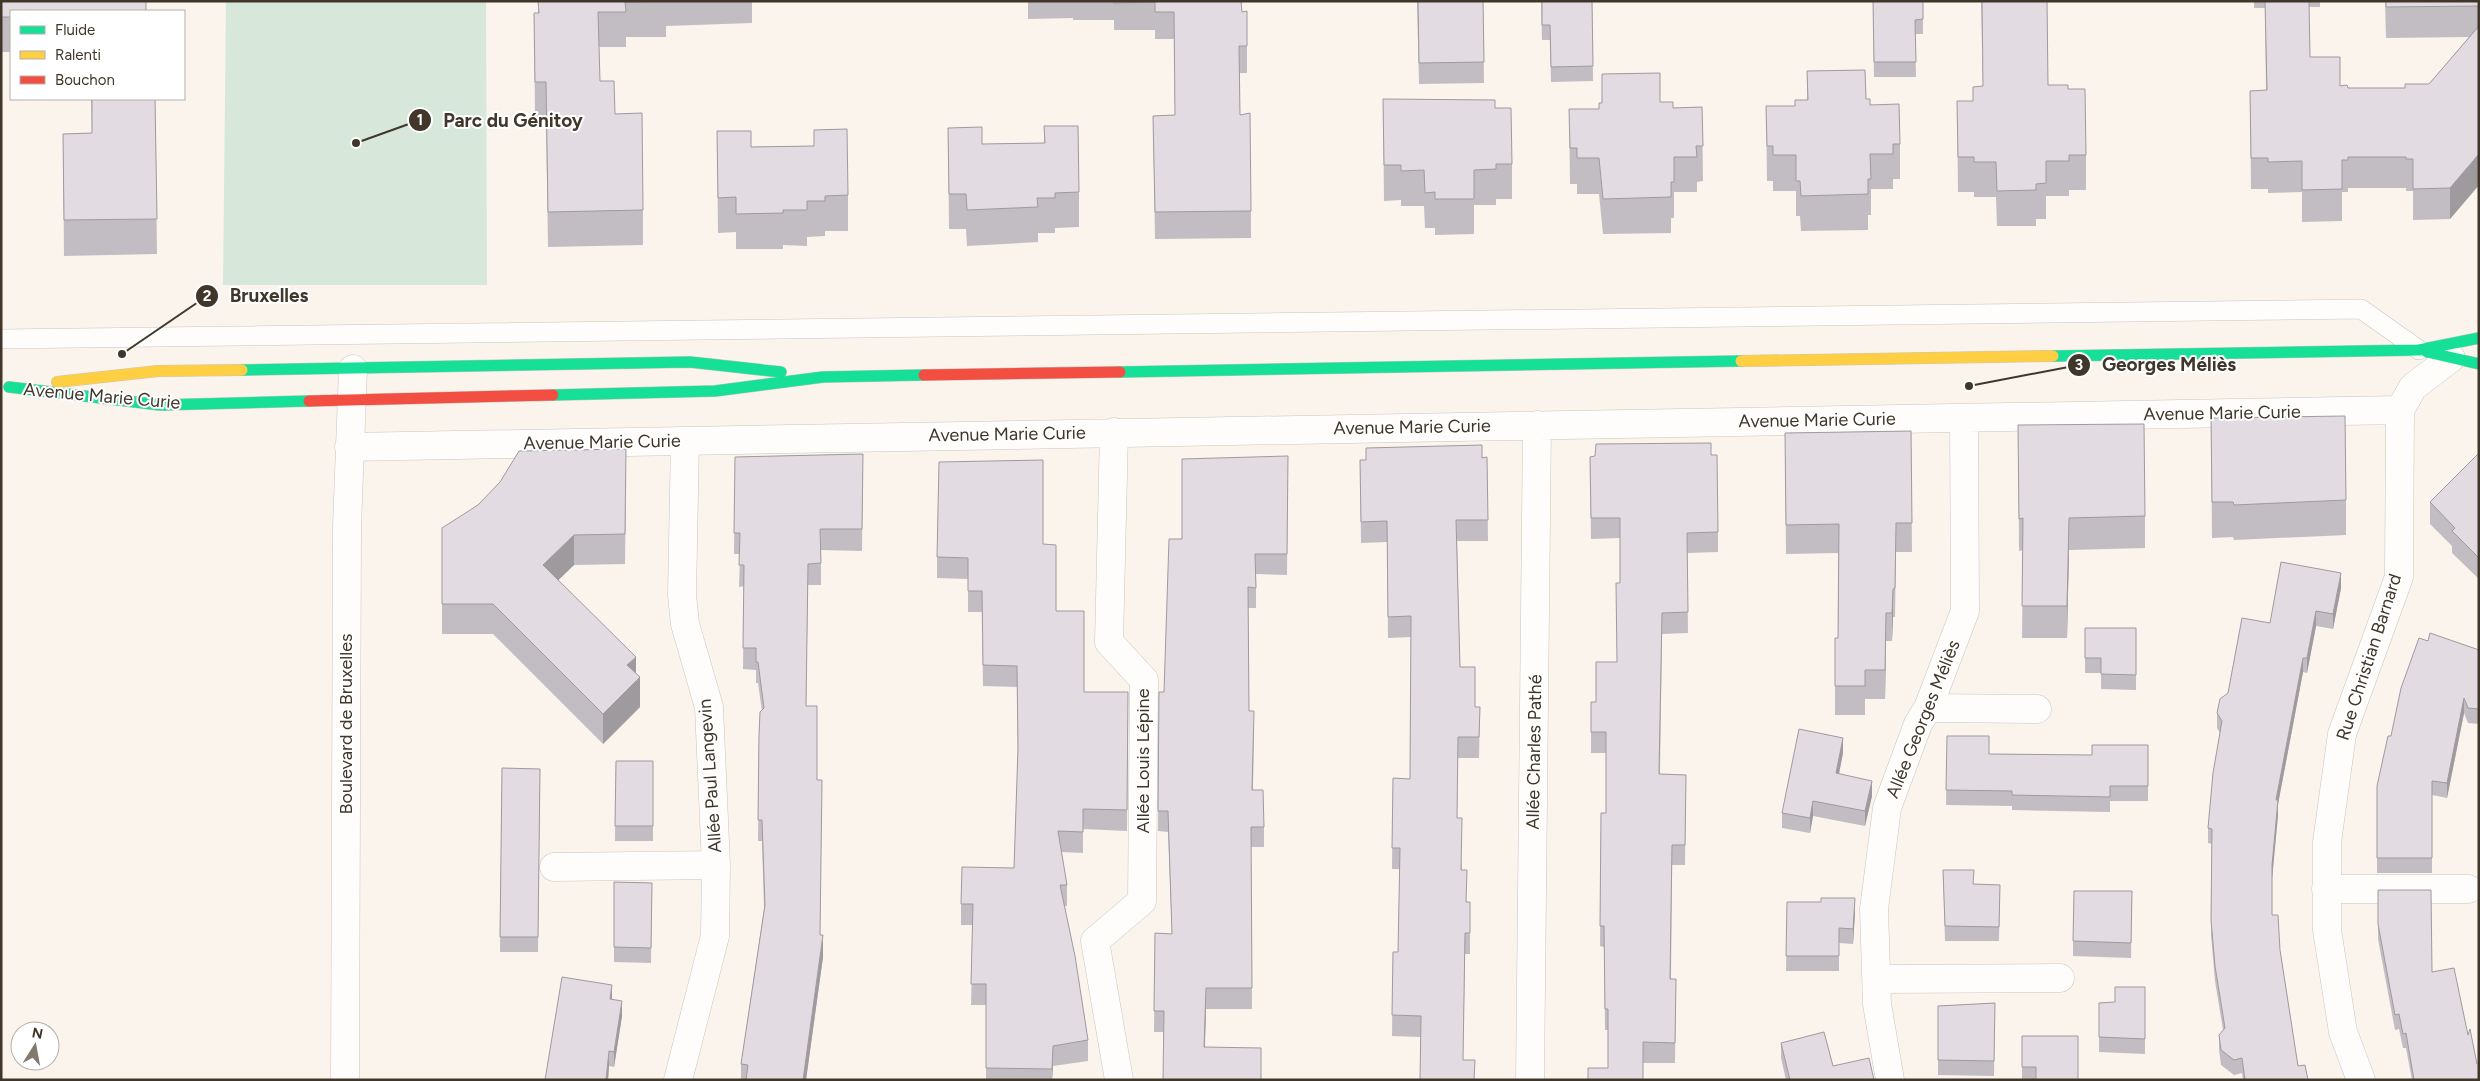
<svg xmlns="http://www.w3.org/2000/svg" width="2480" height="1081" viewBox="0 0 2480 1081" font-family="Figtree,sans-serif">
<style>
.green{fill:#d7e8db}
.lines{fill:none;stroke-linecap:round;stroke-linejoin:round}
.lane-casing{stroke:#cbc4bb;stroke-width:20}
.street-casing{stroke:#cbc4bb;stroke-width:29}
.fast-casing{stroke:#cbc4bb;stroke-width:12}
.slow-casing{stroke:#cbc4bb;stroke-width:12}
.jam-casing{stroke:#cbc4bb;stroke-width:12}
.lane{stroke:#fefdfc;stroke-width:19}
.street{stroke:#fefdfc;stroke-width:28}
.fast{stroke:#16e098;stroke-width:11}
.slow{stroke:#ffcf43;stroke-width:11}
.jam{stroke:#f24e42;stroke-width:11}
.wall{fill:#c2bdc2}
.shaded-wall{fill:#9e9a9e}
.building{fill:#e2dce2;stroke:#9e9a9e}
.labels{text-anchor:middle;stroke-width:4;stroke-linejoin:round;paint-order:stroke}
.street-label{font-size:18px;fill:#403629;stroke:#fff}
.leader{fill:none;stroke:#403629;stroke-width:2}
.callout-dot{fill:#403629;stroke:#fff;stroke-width:2}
.mark-label{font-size:15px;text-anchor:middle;font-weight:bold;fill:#fff}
.callout-label{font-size:19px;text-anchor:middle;font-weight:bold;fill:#403629;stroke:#fff;stroke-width:4;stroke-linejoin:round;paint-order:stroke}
</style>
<rect width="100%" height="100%" fill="#faf4ed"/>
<path class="green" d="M 226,1 L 486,1 L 487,285 L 223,285 Z"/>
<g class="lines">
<defs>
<path id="lane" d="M 1,339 L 2361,309 L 2419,350"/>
<path id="street" d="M 1114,432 L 1109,642 L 1144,680 L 1142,901 L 1095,941 L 1119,1080
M 349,447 L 2400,410 L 2413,387 L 2451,358
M 1928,708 L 2037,709
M 554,867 L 716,865
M 2326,889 L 2468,889
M 1877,979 L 2060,978
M 345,1080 L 347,526 L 353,369
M 678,1080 L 715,936 L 716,865 L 709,707 L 685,624 L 682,595 L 685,441
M 1530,1080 L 1537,425
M 1890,1080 L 1877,1004 L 1874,909 L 1887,808 L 1918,724 L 1928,708 L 1965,611 L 1964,418
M 2361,1080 L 2343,1032 L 2327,930 L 2327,842 L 2342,734 L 2399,577 L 2400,410"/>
<path id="fast" d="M 2427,352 L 2479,364
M 2053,356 L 2419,350 L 2479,338
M 242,370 L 690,362 L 781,372
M 1120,372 L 1741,361
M 9,387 L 160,405 L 309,401
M 553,395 L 715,391 L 823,377 L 924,375"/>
<path id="slow" d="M 1741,361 L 2053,356
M 57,382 L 158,371 L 242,370"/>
<path id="jam" d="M 924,375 L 1120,372
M 309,401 L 553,395"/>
</defs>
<use href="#lane" class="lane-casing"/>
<use href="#street" class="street-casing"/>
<use href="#fast" class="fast-casing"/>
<use href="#slow" class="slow-casing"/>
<use href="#jam" class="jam-casing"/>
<use href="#lane" class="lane"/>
<use href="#street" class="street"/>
<use href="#fast" class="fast"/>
<use href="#slow" class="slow"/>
<use href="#jam" class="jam"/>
</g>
<path class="wall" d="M 1,1 L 11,11 L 11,52 L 1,52 Z
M 538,1 L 752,1 L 752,23 L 666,26 L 666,37 L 626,37 L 626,47 L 599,47 L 600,81 L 615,114 L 643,210 L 643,245 L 548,247 L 546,117 L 535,117 L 534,13 L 538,13 Z
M 1028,1 L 1241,1 L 1242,12 L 1247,11 L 1247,73 L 1240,73 L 1240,115 L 1251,211 L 1251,238 L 1155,239 L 1153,116 L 1175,115 L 1174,39 L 1155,39 L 1155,30 L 1114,30 L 1114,20 L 1073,20 L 1073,18 L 1028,19 Z
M 1417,1 L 1483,1 L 1484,83 L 1419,84 Z
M 1541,1 L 1592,1 L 1593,81 L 1551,82 L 1550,40 L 1542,40 Z
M 1873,1 L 1923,1 L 1923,34 L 1915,34 L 1916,77 L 1874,77 Z
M 1981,1 L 2047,1 L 2048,85 L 2068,89 L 2086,155 L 2086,190 L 2069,190 L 2069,196 L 2046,196 L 2046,219 L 2036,219 L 2036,226 L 1997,226 L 1996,197 L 1974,197 L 1974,192 L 1958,192 L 1957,101 L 1973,101 L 1983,86 Z
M 2254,1 L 2320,1 L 2320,7 L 2309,7 L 2310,57 L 2340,86 L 2348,88 L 2405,88 L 2429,84 L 2469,37 L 2386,38 L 2385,1 L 2479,1 L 2479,185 L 2450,219 L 2413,220 L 2413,191 L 2406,191 L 2406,188 L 2348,188 L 2348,192 L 2342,192 L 2342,221 L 2302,222 L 2302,192 L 2268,193 L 2268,189 L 2251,189 L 2250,91 L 2266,90 L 2265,8 L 2254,8 Z
M 1807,71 L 1866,99 L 1900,144 L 1900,179 L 1893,179 L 1893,189 L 1871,189 L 1871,215 L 1868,215 L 1868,230 L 1801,231 L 1800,216 L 1796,216 L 1796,191 L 1773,191 L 1773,181 L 1767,181 L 1766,106 L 1795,106 L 1807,100 Z
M 91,99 L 155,99 L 157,254 L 64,256 L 63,134 L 92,133 Z
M 1383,99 L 1495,108 L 1512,164 L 1512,199 L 1496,199 L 1496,205 L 1474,205 L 1474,234 L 1435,235 L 1435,228 L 1425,228 L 1424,206 L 1401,206 L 1401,200 L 1384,201 Z
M 1660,102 L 1673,108 L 1702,107 L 1703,181 L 1697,182 L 1697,192 L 1674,192 L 1674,218 L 1671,218 L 1671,233 L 1603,234 L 1599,194 L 1577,194 L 1577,184 L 1570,184 L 1569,109 L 1599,109 Z
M 1044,126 L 1079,192 L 1079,227 L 1055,228 L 1055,233 L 1038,233 L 1038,242 L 967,246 L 966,229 L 949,229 L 948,128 L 982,144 L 1044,143 Z
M 814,130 L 848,195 L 848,231 L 825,231 L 825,236 L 807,237 L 807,246 L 783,245 L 783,249 L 736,249 L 736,232 L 718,233 L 717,131 L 751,147 L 814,146 Z
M 2211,418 L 2346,500 L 2346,535 L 2234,540 L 2233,537 L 2212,538 Z
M 2018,425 L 2145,516 L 2145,548 L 2069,550 L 2067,638 L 2022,638 L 2023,550 L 2019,551 Z
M 1911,431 L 1912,552 L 1896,552 L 1895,617 L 1893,617 L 1892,641 L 1886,641 L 1885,699 L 1865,699 L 1865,715 L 1835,715 L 1835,638 L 1838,638 L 1838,553 L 1786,554 L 1785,433 Z
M 2479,453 L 2479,579 L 2452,553 L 2452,546 L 2430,524 L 2430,502 Z
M 863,454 L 862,551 L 821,550 L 821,585 L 808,585 L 806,706 L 817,780 L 820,935 L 823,957 L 806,1080 L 741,1080 L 741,1064 L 764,909 L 762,841 L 758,841 L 759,735 L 762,711 L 758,683 L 756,683 L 756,670 L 743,669 L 744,586 L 739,587 L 740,554 L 734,554 L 735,457 Z
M 1711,455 L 1718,532 L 1718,552 L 1687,553 L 1688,633 L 1662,634 L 1660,774 L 1686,775 L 1685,865 L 1672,865 L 1671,979 L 1676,979 L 1675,1063 L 1643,1063 L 1608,1068 L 1608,1030 L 1605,1030 L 1604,947 L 1600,946 L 1601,813 L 1606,813 L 1606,753 L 1591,753 L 1591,702 L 1596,702 L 1617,662 L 1620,583 L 1620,538 L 1591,539 L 1590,457 Z
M 1288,456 L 1287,575 L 1256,574 L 1256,608 L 1248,608 L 1249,711 L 1254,732 L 1253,790 L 1264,827 L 1264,847 L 1251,847 L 1252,1009 L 1206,1009 L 1205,1047 L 1261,1080 L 1164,1032 L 1154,1032 L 1155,933 L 1172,934 L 1168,832 L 1158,831 L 1159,692 L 1164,692 Z
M 1487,457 L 1488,541 L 1457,541 L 1460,667 L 1475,707 L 1480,707 L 1479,758 L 1458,758 L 1457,818 L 1462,870 L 1466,902 L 1470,902 L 1470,954 L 1465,954 L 1463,1060 L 1475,1080 L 1420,1037 L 1392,1036 L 1393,952 L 1398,952 L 1400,869 L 1392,869 L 1393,778 L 1410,779 L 1411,637 L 1388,638 L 1387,542 L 1361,543 L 1360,460 Z
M 626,479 L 625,564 L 574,565 L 558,580 L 636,672 L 640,707 L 603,744 L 493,634 L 442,634 L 442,528 Z
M 1043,544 L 1056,611 L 1084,692 L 1128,692 L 1127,831 L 1083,829 L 1083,853 L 1061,852 L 1067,885 L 1067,906 L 1064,906 L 1088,1040 L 1088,1061 L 1053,1066 L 1052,1080 L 986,1080 L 986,1005 L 971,1005 L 973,925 L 961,925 L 961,904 L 1014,868 L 1018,753 L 1017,687 L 983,686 L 982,612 L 968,612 L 968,579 L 937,578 L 937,557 Z
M 2341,588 L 2333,629 L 2316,626 L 2307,673 L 2303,672 L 2278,804 L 2278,815 L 2272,879 L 2272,915 L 2280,950 L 2298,1066 L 2308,1080 L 2243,1080 L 2242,1073 L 2234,1075 L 2221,1065 L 2219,1050 L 2219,1035 L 2223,1030 L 2215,981 L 2211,935 L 2212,844 L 2208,843 L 2208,828 L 2220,733 L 2217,728 L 2217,713 L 2228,693 L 2270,623 Z
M 2085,628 L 2136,628 L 2136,690 L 2101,689 L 2101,673 L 2085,673 Z
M 2479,650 L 2479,724 L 2468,723 L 2464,713 L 2447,798 L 2432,795 L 2432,873 L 2377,873 L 2377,786 L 2391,736 Z
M 1947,736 L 1989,754 L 2092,755 L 2148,745 L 2148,801 L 2110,801 L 2110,812 L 2012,810 L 2012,806 L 1946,805 Z
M 1843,753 L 1839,774 L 1872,796 L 1865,826 L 1813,816 L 1810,833 L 1782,828 L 1782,813 Z
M 616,761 L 653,761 L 653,841 L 615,841 Z
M 502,768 L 540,769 L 538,952 L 500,952 Z
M 1943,870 L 1974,884 L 2000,885 L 1999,941 L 1945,941 Z
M 614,882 L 652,883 L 651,963 L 614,962 Z
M 2378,890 L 2432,972 L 2468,1035 L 2479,1080 L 2412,1080 L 2406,1048 L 2403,1048 L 2399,1029 L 2395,1030 L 2378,939 Z
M 2132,891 L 2131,958 L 2073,956 L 2073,941 Z
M 1787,902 L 1855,913 L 1853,944 L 1839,943 L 1839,971 L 1786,971 Z
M 2145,987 L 2145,1054 L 2099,1052 L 2099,1003 L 2115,1002 Z
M 612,999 L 622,1016 L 614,1067 L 609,1066 L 608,1080 L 545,1080 Z
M 1995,1003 L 1994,1076 L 1938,1075 L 1938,1006 Z
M 2022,1036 L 2078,1080 L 2022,1080 Z
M 1781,1043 L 1833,1066 L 1874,1080 L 1786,1080 L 1781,1058 Z"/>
<path class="shaded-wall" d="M 2479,154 L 2479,185 L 2450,219 L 2450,188 Z
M 2069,518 L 2069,550 L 2067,638 L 2067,606 Z
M 574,535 L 574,565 L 543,595 L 543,565 Z
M 2341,573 L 2341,588 L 2333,629 L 2333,614 Z
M 1893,589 L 1893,617 L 1892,641 L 1892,613 Z
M 2316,611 L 2316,626 L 2307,673 L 2307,658 Z
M 1886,613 L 1886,641 L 1885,699 L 1885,670 Z
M 636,657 L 636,682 L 640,677 L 640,707 L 603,744 L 603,714 L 627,665 Z
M 2303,658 L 2303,672 L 2278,804 L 2278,815 L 2272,879 L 2272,865 L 2276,800 Z
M 2464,698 L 2464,713 L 2447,798 L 2447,783 Z
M 1843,738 L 1843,753 L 1836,788 L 1836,773 Z
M 1872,781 L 1872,796 L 1865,826 L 1865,811 Z
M 1813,801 L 1813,816 L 1810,833 L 1810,818 Z
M 1855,898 L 1855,913 L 1853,944 L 1853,929 Z
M 823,935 L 823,957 L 806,1080 L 803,1080 Z
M 612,985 L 612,1000 L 610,999 Z
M 1206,988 L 1206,1009 L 1204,1067 L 1204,1047 Z
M 622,1001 L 622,1016 L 614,1067 L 614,1052 Z
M 1053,1046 L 1053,1066 L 1052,1080 L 1052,1069 Z
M 609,1051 L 609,1066 L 608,1080 L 606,1080 Z"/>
<path class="building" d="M 1,1 L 146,1 L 146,11 L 11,11 L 11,17 L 1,17 Z
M 538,1 L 666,1 L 625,2 L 626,12 L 598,12 L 600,81 L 614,81 L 615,114 L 642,113 L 643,210 L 548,212 L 546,82 L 535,82 L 534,13 L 539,13 Z
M 1114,1 L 1241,1 L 1242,12 L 1247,11 L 1247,46 L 1239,46 L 1240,115 L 1250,113 L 1251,211 L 1155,212 L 1153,116 L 1175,115 L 1174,12 L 1155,12 L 1155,2 L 1114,3 Z
M 1418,1 L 1483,1 L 1484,62 L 1419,63 Z
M 1542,1 L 1592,1 L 1593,66 L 1551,67 L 1550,25 L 1542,25 Z
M 1873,1 L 1923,1 L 1923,19 L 1915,20 L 1916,62 L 1874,62 Z
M 1982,1 L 2047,1 L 2048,85 L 2068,85 L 2068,89 L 2085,89 L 2086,155 L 2069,155 L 2069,161 L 2046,161 L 2046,183 L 2036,184 L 2036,190 L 1997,191 L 1996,162 L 1974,162 L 1974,157 L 1958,157 L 1957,101 L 1973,101 L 1973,87 L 1983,86 Z
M 2265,1 L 2309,1 L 2310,57 L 2340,57 L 2340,86 L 2347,85 L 2348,88 L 2405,88 L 2405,84 L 2429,84 L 2479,26 L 2479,154 L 2450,188 L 2413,189 L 2413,159 L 2406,159 L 2406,157 L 2348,157 L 2348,160 L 2342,160 L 2342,189 L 2302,190 L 2302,161 L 2268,162 L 2268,158 L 2251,158 L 2250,91 L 2267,90 Z
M 2386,1 L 2479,1 L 2479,6 L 2386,7 Z
M 1865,70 L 1866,99 L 1870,99 L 1870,105 L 1899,104 L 1900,144 L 1893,144 L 1893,154 L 1870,154 L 1871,179 L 1868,179 L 1868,194 L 1801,196 L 1800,181 L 1796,181 L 1796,155 L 1773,155 L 1773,146 L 1767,146 L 1766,106 L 1795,106 L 1795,100 L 1808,100 L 1807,71 Z
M 1660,73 L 1660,102 L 1673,102 L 1673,108 L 1702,107 L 1703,146 L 1696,146 L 1697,157 L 1674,157 L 1674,182 L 1671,182 L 1671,197 L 1603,199 L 1599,158 L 1577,158 L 1577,148 L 1570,148 L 1569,109 L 1599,109 L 1599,103 L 1602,103 L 1602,74 Z
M 92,99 L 155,99 L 157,219 L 64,220 L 63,134 L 92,133 Z
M 1383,99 L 1495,100 L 1495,108 L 1511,108 L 1512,164 L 1496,164 L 1496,169 L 1474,170 L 1474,199 L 1435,199 L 1435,192 L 1425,193 L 1424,170 L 1401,171 L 1401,165 L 1384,165 Z
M 1044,126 L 1078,126 L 1079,192 L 1055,193 L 1055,198 L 1037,198 L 1038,207 L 967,210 L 966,194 L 949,194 L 948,128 L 982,127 L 982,144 L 1045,143 Z
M 847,129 L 848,195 L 825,196 L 825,201 L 807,201 L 807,210 L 783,210 L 783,213 L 736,214 L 736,197 L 718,198 L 717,131 L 751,131 L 751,147 L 814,146 L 814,130 Z
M 2345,416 L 2346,500 L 2234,505 L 2233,502 L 2212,502 L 2211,418 Z
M 2144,424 L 2145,516 L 2069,518 L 2067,606 L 2022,606 L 2023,518 L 2019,519 L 2018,425 Z
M 1911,431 L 1912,523 L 1896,523 L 1895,588 L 1893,589 L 1892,613 L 1886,613 L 1885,670 L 1865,670 L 1865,686 L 1835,686 L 1835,638 L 1838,638 L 1839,524 L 1786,525 L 1785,433 Z
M 1711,443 L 1711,455 L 1717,455 L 1718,532 L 1687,533 L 1688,612 L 1662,613 L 1659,774 L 1686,775 L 1685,845 L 1672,845 L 1670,979 L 1676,979 L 1675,1043 L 1643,1042 L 1643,1080 L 1588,1080 L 1588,1068 L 1608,1068 L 1608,1009 L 1605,1009 L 1604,926 L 1600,926 L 1601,813 L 1606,813 L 1606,732 L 1591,732 L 1591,702 L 1596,702 L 1596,662 L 1617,662 L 1616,583 L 1620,583 L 1620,518 L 1591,518 L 1590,457 L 1595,456 L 1596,444 Z
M 1482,445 L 1482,458 L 1487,457 L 1488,520 L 1456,520 L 1460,667 L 1475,667 L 1475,707 L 1480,707 L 1479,737 L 1458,737 L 1457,818 L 1462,818 L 1461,870 L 1467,870 L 1466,902 L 1470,902 L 1470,933 L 1465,933 L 1463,1060 L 1475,1060 L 1474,1080 L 1420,1080 L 1421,1016 L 1392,1015 L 1393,952 L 1398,952 L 1400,848 L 1392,848 L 1393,778 L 1410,779 L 1411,616 L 1388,617 L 1387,521 L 1361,522 L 1360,460 L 1366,460 L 1366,448 Z
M 626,449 L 625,534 L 574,535 L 543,565 L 636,657 L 627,665 L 640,677 L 603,714 L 493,604 L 442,604 L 442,528 L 478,505 L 500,482 L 519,451 Z
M 2479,453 L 2479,558 L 2452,531 L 2455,528 L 2430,502 Z
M 863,454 L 862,529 L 820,529 L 821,563 L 808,564 L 806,706 L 817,706 L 817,780 L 822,780 L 820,935 L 823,935 L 803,1080 L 746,1080 L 748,1065 L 741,1064 L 765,905 L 762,820 L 758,820 L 759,735 L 760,712 L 764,708 L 758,662 L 756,662 L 756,648 L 743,648 L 744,565 L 739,565 L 740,533 L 734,533 L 735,457 Z
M 1288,456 L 1287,554 L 1255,554 L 1256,588 L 1248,587 L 1249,711 L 1254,711 L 1252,790 L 1263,790 L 1264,827 L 1251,827 L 1252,988 L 1206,988 L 1204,1047 L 1261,1048 L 1261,1080 L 1163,1080 L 1164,1011 L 1154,1011 L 1155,933 L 1172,934 L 1168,811 L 1158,811 L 1159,692 L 1164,692 L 1169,539 L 1182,539 L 1182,459 Z
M 1043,460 L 1043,544 L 1056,545 L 1056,611 L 1084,611 L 1084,692 L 1128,692 L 1127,810 L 1083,809 L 1083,832 L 1058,831 L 1067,885 L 1060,885 L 1075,956 L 1088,1040 L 1053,1046 L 1052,1069 L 986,1068 L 986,984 L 971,984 L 973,904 L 961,904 L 962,867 L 1014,868 L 1018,748 L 1017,666 L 983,665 L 982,591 L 968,591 L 968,558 L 937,557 L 939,462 Z
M 2281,562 L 2341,573 L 2333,614 L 2316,611 L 2307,658 L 2303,658 L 2276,800 L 2278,800 L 2272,865 L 2272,915 L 2278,915 L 2280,950 L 2298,1066 L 2305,1065 L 2308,1080 L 2245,1080 L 2242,1058 L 2234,1060 L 2221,1050 L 2219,1035 L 2225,1028 L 2215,966 L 2211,920 L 2212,829 L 2208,828 L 2213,773 L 2222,721 L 2217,713 L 2220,699 L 2228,693 L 2242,618 L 2270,623 Z
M 2085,628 L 2136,628 L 2136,675 L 2101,674 L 2101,658 L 2085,658 Z
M 2430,633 L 2479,650 L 2479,709 L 2468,708 L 2464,698 L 2447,783 L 2432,781 L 2432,858 L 2377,858 L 2377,786 L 2388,736 L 2391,736 L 2401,688 L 2419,638 L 2428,641 Z
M 1799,729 L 1843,738 L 1836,773 L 1872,781 L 1865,811 L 1813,801 L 1810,818 L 1782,813 Z
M 1947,736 L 1989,736 L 1989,754 L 2092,755 L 2092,745 L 2148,745 L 2148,786 L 2110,786 L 2110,797 L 2012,795 L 2012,791 L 1946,790 Z
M 616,761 L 653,761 L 653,826 L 615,826 Z
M 502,768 L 540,769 L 538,937 L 500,937 Z
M 1943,870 L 1974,870 L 1973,884 L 2000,885 L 1999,927 L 1945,926 Z
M 614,882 L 652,883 L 651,948 L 614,947 Z
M 2378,890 L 2431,890 L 2432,972 L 2454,968 L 2468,1035 L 2470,1029 L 2477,1064 L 2479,1064 L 2479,1080 L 2414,1080 L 2406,1033 L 2403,1034 L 2399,1014 L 2395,1015 L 2378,924 Z
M 2074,891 L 2132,891 L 2131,943 L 2073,941 Z
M 1821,898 L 1855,898 L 1853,929 L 1839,928 L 1839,956 L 1786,956 L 1787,902 L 1821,902 Z
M 562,977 L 612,985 L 610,999 L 622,1001 L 614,1052 L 609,1051 L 606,1080 L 545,1080 Z
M 2115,987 L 2145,987 L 2145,1039 L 2099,1037 L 2099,1003 L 2115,1002 Z
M 1995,1003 L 1994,1061 L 1938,1060 L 1938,1006 Z
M 1824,1032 L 1833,1066 L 1869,1058 L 1874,1080 L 1790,1080 L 1781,1043 Z
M 2022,1036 L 2078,1036 L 2078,1080 L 2036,1080 L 2036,1067 L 2022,1067 Z"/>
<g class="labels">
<g class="street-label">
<text transform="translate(102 396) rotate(5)" y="6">Avenue Marie Curie</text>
<text transform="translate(2222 413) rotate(-1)" y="6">Avenue Marie Curie</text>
<text transform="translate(1817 420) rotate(-1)" y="6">Avenue Marie Curie</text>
<text transform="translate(1412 427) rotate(-1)" y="6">Avenue Marie Curie</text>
<text transform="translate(1007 434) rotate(-1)" y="6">Avenue Marie Curie</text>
<text transform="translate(602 442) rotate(-1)" y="6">Avenue Marie Curie</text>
<text transform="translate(2369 657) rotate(-72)" y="6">Rue Christian Barnard</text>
<text transform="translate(1923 719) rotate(-68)" y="6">Allée Georges Méliès</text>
<text transform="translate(346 724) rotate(-90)" y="6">Boulevard de Bruxelles</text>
<text transform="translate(1534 752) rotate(-89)" y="6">Allée Charles Pathé</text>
<text transform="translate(1143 761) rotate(-90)" y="6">Allée Louis Lépine</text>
<text transform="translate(710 776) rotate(-94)" y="6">Allée Paul Langevin</text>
</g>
</g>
<path class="leader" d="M356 143L420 120M122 354L207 296M1969 386L2079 365"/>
<g class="callout-dot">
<circle cx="356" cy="143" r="5"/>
<circle cx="122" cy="354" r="5"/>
<circle cx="1969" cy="386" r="5"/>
<circle cx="420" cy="120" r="12"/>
<circle cx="207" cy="296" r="12"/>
<circle cx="2079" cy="365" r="12"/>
</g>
<g class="mark-label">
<text x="420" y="125">1</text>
<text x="207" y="301">2</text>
<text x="2079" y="370">3</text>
</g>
<g class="callout-label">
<text x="513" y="127">Parc du Génitoy</text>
<text x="269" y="302">Bruxelles</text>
<text x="2169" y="371">Georges Méliès</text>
</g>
<rect width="2480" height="1081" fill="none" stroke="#403629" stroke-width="5"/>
<rect x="10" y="10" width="175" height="90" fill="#ffffff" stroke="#b3afa9"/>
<rect x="20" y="26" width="25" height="8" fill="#16e098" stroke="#b3afa9"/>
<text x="55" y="35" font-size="15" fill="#403629">Fluide</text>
<rect x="20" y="51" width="25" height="8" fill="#ffcf43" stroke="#b3afa9"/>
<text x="55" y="60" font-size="15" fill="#403629">Ralenti</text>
<rect x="20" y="76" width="25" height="8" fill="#f24e42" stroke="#b3afa9"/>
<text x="55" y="85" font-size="15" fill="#403629">Bouchon</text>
<g transform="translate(35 1046) rotate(11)"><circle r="24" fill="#ffffff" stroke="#b3afa9"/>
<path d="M0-4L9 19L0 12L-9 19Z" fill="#81786e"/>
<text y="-8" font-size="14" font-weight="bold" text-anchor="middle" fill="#403629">N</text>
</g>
</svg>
